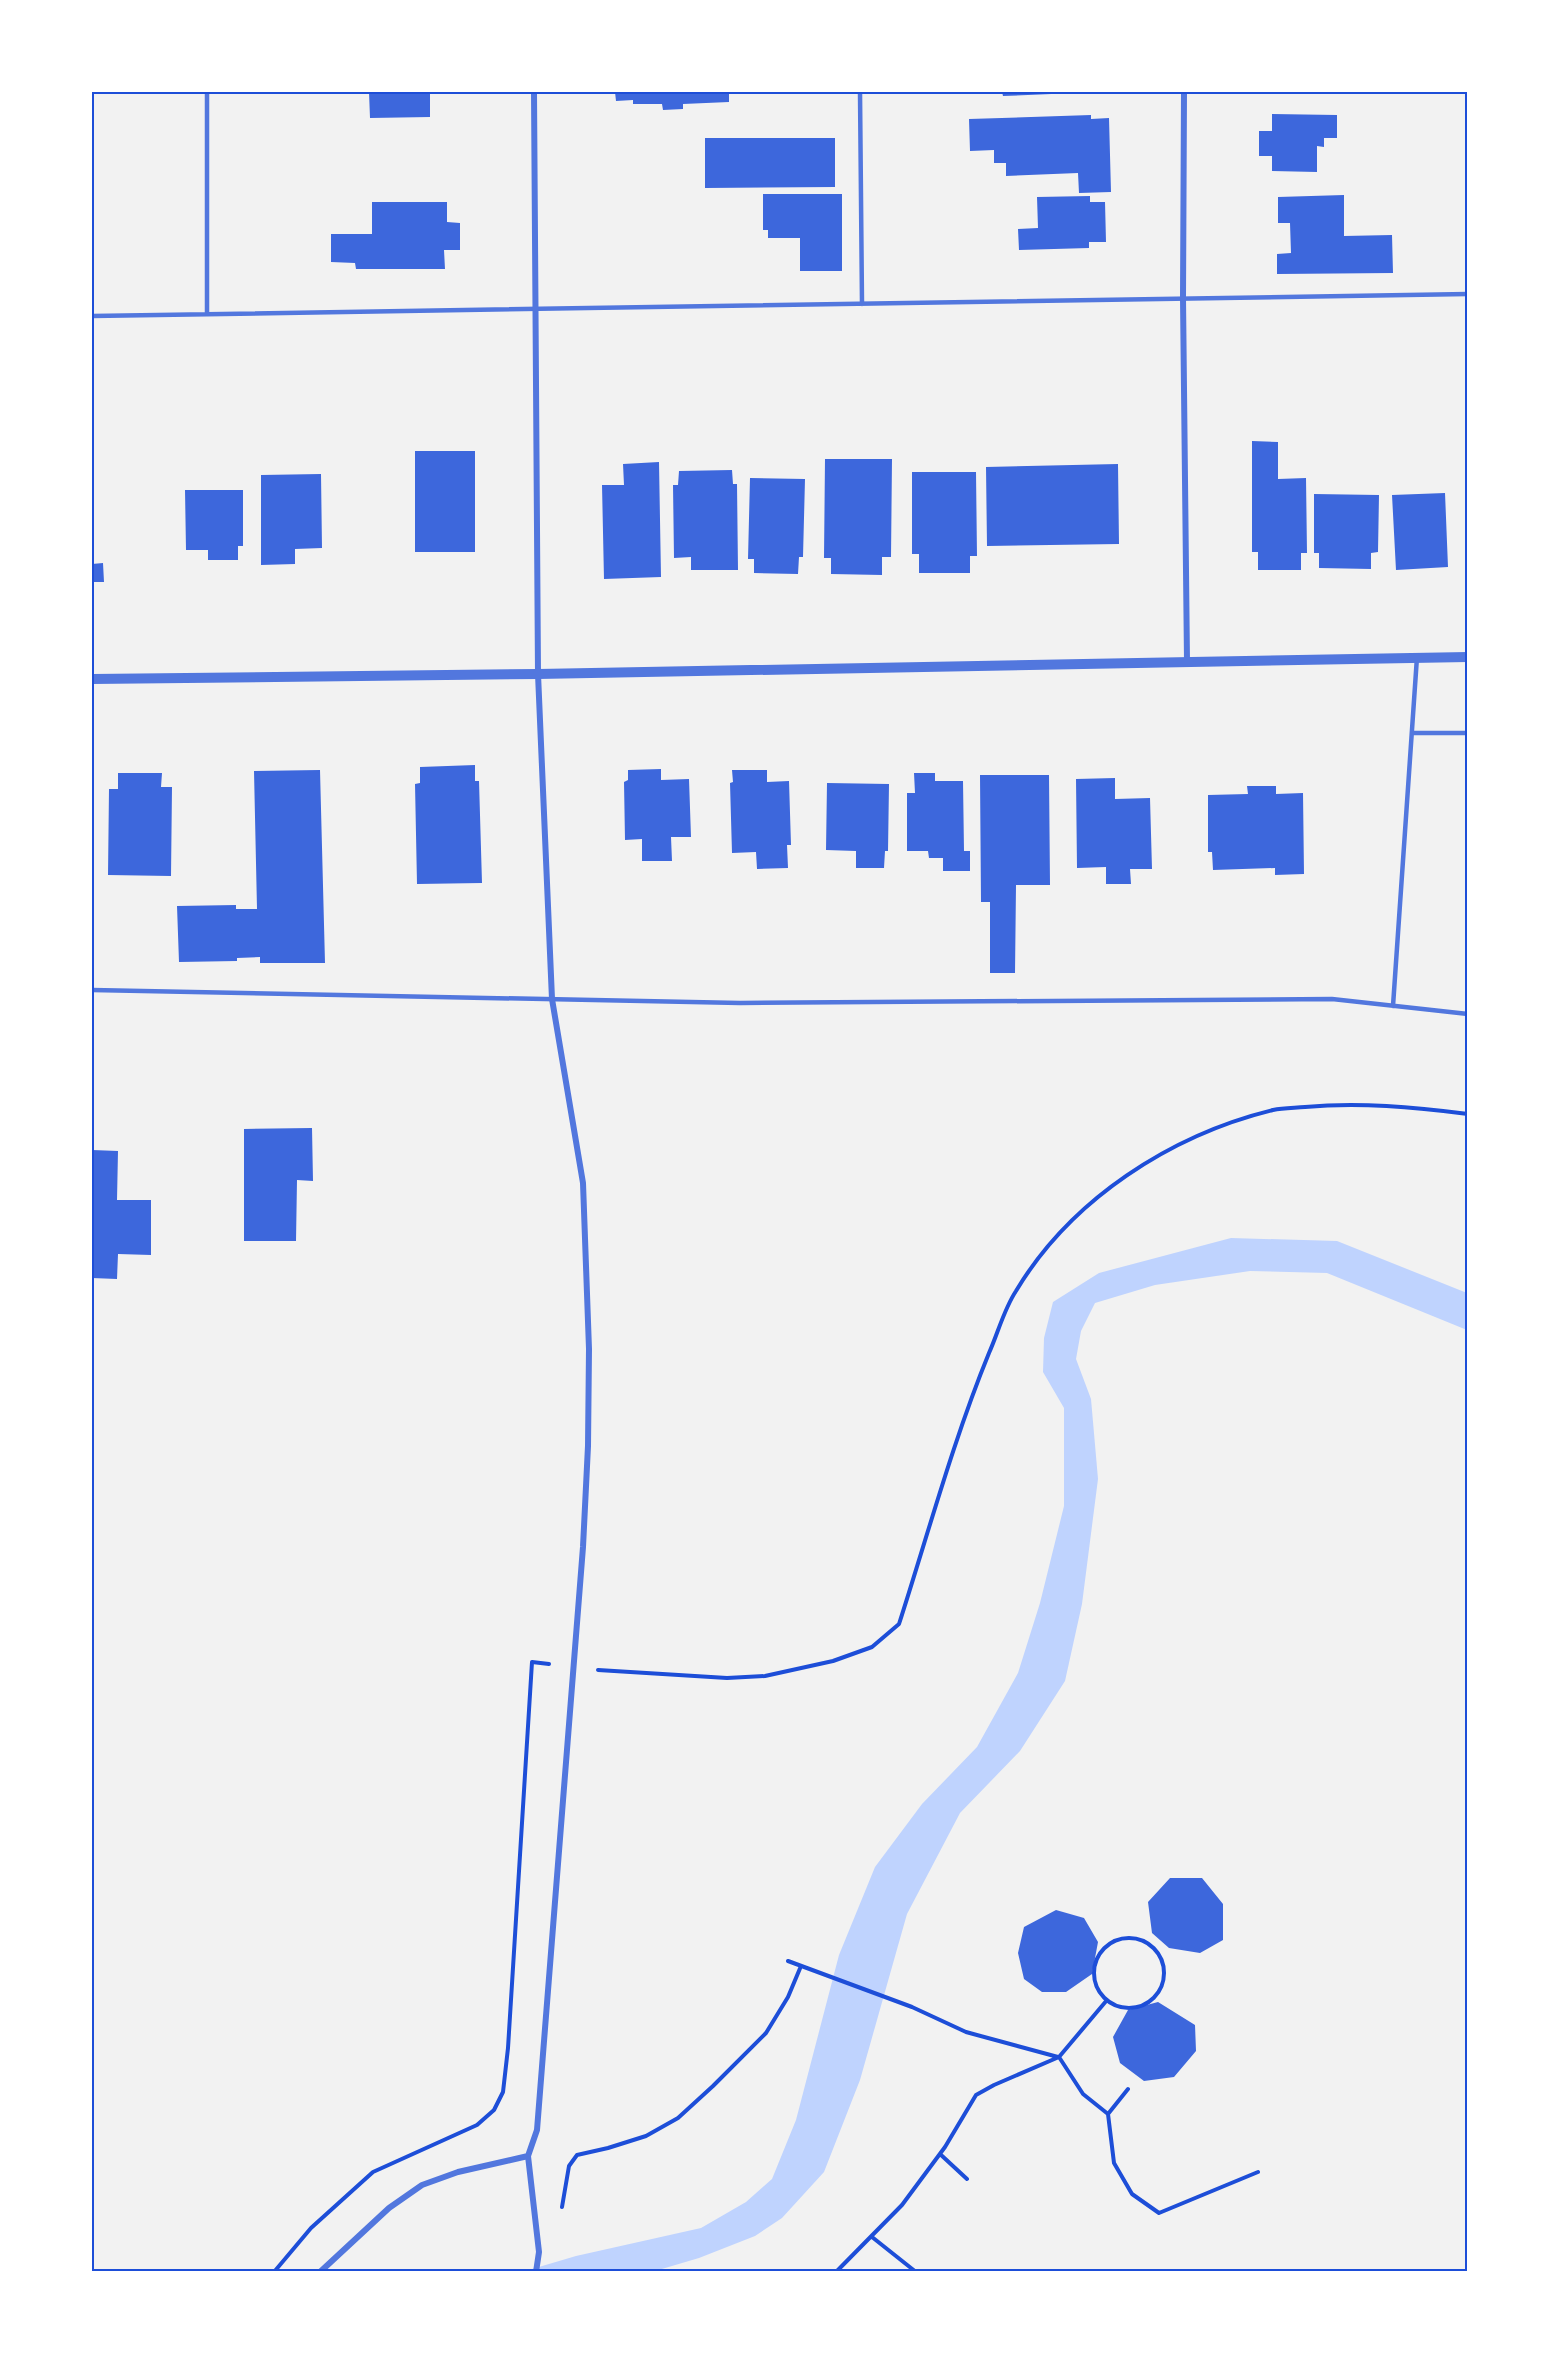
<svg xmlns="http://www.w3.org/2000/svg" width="1559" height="2363" viewBox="0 0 1559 2363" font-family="'Varela Round',sans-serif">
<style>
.water{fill:#bfd3fe}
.building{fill:#3d67dc}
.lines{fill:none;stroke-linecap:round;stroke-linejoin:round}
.path{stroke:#1d4ed8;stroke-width:4}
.service{stroke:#5277de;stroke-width:4.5}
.minor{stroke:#5277de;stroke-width:6}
.tertiary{stroke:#5277de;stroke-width:10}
.neatline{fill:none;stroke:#1d4ed8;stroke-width:2}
</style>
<rect width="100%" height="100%" fill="#f2f2f2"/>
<path class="water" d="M 1231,1238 L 1337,1241 L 1467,1293 L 1467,1330 L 1327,1273 L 1250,1271 L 1155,1285 L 1095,1303 L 1081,1331 L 1076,1359 L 1091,1399 L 1098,1479 L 1082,1604 L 1065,1681 L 1020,1751 L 960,1813 L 907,1914 L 860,2080 L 824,2172 L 782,2218 L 755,2236 L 699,2258 L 655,2271 L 522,2272 L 576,2256 L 701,2228 L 746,2202 L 772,2179 L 796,2120 L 839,1955 L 875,1867 L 922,1804 L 977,1747 L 1018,1673 L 1040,1603 L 1064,1506 L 1064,1408 L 1043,1372 L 1044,1338 L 1053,1302 L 1099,1273 Z"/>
<path class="building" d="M 369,92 L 430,92 L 430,117 L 370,118 Z
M 615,92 L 729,92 L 729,102 L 683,104 L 683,109 L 663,110 L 662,104 L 633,104 L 633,100 L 616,101 Z
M 1002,92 L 1075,92 L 1075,93 L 1003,96 Z
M 1272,114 L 1337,115 L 1337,138 L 1324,138 L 1324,147 L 1317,146 L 1317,172 L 1272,171 L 1272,156 L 1259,156 L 1259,131 L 1272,131 Z
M 1091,115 L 1091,119 L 1109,118 L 1111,192 L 1079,193 L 1078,173 L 1006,176 L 1006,163 L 994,163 L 994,150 L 970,151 L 969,119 Z
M 705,138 L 835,138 L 835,187 L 705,188 Z
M 763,194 L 842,194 L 842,271 L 800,271 L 800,238 L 768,238 L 768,230 L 763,230 Z
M 1344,195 L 1344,236 L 1392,235 L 1393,273 L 1277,274 L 1277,254 L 1291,253 L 1290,223 L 1278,223 L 1278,197 Z
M 1090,196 L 1090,202 L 1105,202 L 1106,242 L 1089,242 L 1089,248 L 1019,250 L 1018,229 L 1038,228 L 1037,197 Z
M 372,202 L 447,202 L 447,222 L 460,223 L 460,250 L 444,250 L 445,269 L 356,269 L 355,263 L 331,262 L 331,234 L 372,234 Z
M 1252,441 L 1278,442 L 1278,479 L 1306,478 L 1307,553 L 1301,553 L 1301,570 L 1258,570 L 1258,552 L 1252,552 Z
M 415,451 L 475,451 L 475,552 L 415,552 Z
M 825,459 L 892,459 L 891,557 L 882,557 L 882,575 L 831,574 L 831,558 L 824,558 Z
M 659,462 L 661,577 L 604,579 L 602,485 L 624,485 L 623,464 Z
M 1118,464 L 1119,544 L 987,546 L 986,467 Z
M 732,470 L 733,484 L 737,484 L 738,570 L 691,570 L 691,557 L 674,558 L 673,485 L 678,485 L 679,471 Z
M 912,472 L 976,472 L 977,556 L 970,556 L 970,573 L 919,573 L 919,554 L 912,554 Z
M 321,474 L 322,548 L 295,549 L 295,564 L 261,565 L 261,475 Z
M 750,478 L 805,479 L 803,557 L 799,557 L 798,574 L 754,573 L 754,559 L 748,559 Z
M 185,490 L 243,490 L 243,546 L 238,546 L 238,560 L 208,560 L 208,550 L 186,550 Z
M 1445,493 L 1448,567 L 1396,570 L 1392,495 Z
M 1314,494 L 1379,495 L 1378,552 L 1371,553 L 1371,569 L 1319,568 L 1319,553 L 1314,553 Z
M 103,563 L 104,582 L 92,582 L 92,564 Z
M 475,765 L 475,781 L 479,781 L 482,883 L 417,884 L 415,784 L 420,783 L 420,767 Z
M 661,769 L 661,780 L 689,779 L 691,837 L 671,837 L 672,861 L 642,861 L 642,839 L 625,840 L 624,782 L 628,780 L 628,770 Z
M 320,770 L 325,963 L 260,963 L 260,957 L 237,958 L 237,961 L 179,962 L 177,906 L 236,905 L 236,909 L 257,909 L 254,771 Z
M 732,770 L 767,770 L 767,782 L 789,781 L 791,845 L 787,845 L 788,868 L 757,869 L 756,852 L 732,853 L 730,783 L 733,782 Z
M 118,773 L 162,773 L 161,787 L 172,787 L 171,876 L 108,875 L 109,789 L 118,789 Z
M 914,773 L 935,773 L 935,781 L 963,781 L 964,851 L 970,851 L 970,871 L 943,871 L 943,858 L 929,858 L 928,851 L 907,851 L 907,793 L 915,793 Z
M 980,775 L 1049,775 L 1050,885 L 1016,885 L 1015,973 L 990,973 L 990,902 L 981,902 Z
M 1115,778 L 1115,799 L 1150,798 L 1152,869 L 1130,869 L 1131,884 L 1106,884 L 1106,867 L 1077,868 L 1076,779 Z
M 827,783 L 889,784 L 888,851 L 885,851 L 884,868 L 856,868 L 856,851 L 826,850 Z
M 1247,786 L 1276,786 L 1276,794 L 1303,793 L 1304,874 L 1275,875 L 1275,868 L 1213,870 L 1212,852 L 1208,852 L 1208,795 L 1248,794 Z
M 312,1128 L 313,1181 L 297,1180 L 296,1241 L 244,1241 L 244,1129 Z
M 92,1150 L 118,1151 L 117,1200 L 151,1200 L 151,1255 L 118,1254 L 117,1279 L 92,1278 Z
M 1170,1878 L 1202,1878 L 1223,1904 L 1223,1940 L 1200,1953 L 1169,1948 L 1152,1933 L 1148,1902 Z
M 1056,1910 L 1084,1918 L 1098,1942 L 1092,1974 L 1066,1992 L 1042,1992 L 1024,1979 L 1018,1953 L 1024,1927 Z
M 1158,2002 L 1195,2025 L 1196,2051 L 1174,2077 L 1144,2081 L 1120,2063 L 1113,2037 L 1128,2010 Z"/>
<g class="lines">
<path class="path" d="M 598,1670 L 727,1678 L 765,1676 L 833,1661 L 872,1647 L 899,1624 C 928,1534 953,1441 989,1353 C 998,1333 1004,1309 1016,1291 C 1071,1199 1171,1135 1273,1110 C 1283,1108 1294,1108 1305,1107 C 1359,1102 1414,1107 1468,1114
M1094 1973a35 35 0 1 1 70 0a35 35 0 1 1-70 0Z
M 788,1961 L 912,2007 L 966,2032 L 1058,2057
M 1107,2000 L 1059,2057 L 1083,2094 L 1108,2114
M 1128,2089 L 1108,2114 L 1114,2163 L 1132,2194 L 1159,2213 L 1258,2172
M 940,2154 L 967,2179
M 562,2207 L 569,2166 L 577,2155 L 608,2148 L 646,2136 L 678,2118 L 713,2086 L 766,2033 L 788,1997 L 801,1966
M 872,2237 L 916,2272
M 274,2272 L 311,2228 L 373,2172 L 477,2125 L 494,2110 L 503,2092 L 508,2048 L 532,1662 L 549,1664
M 836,2272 L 902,2205 L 945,2147 L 976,2095 L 994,2085 L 1059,2057"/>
<path class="service" d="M 207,92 L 207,314
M 860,92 L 862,304
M 92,316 L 1468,294
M 1412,733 L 1468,733
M 92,990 L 740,1003 L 1332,999 L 1468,1014
M 1393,1006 L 1417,657"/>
<path class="minor" d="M 534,92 L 538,674 L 552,999 L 583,1183 L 589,1349 L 588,1446 L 583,1547 L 537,2130 L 528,2156 L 539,2252 L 536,2272
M 1184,92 L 1183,298 L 1187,661
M 320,2272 L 389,2208 L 422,2185 L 458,2172 L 528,2156"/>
<path class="tertiary" d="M 92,679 L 538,674 L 1468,657"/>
</g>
<rect width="1559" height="2363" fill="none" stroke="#ffffff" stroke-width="186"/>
<rect x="93" y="93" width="1373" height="2177" class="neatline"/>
</svg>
